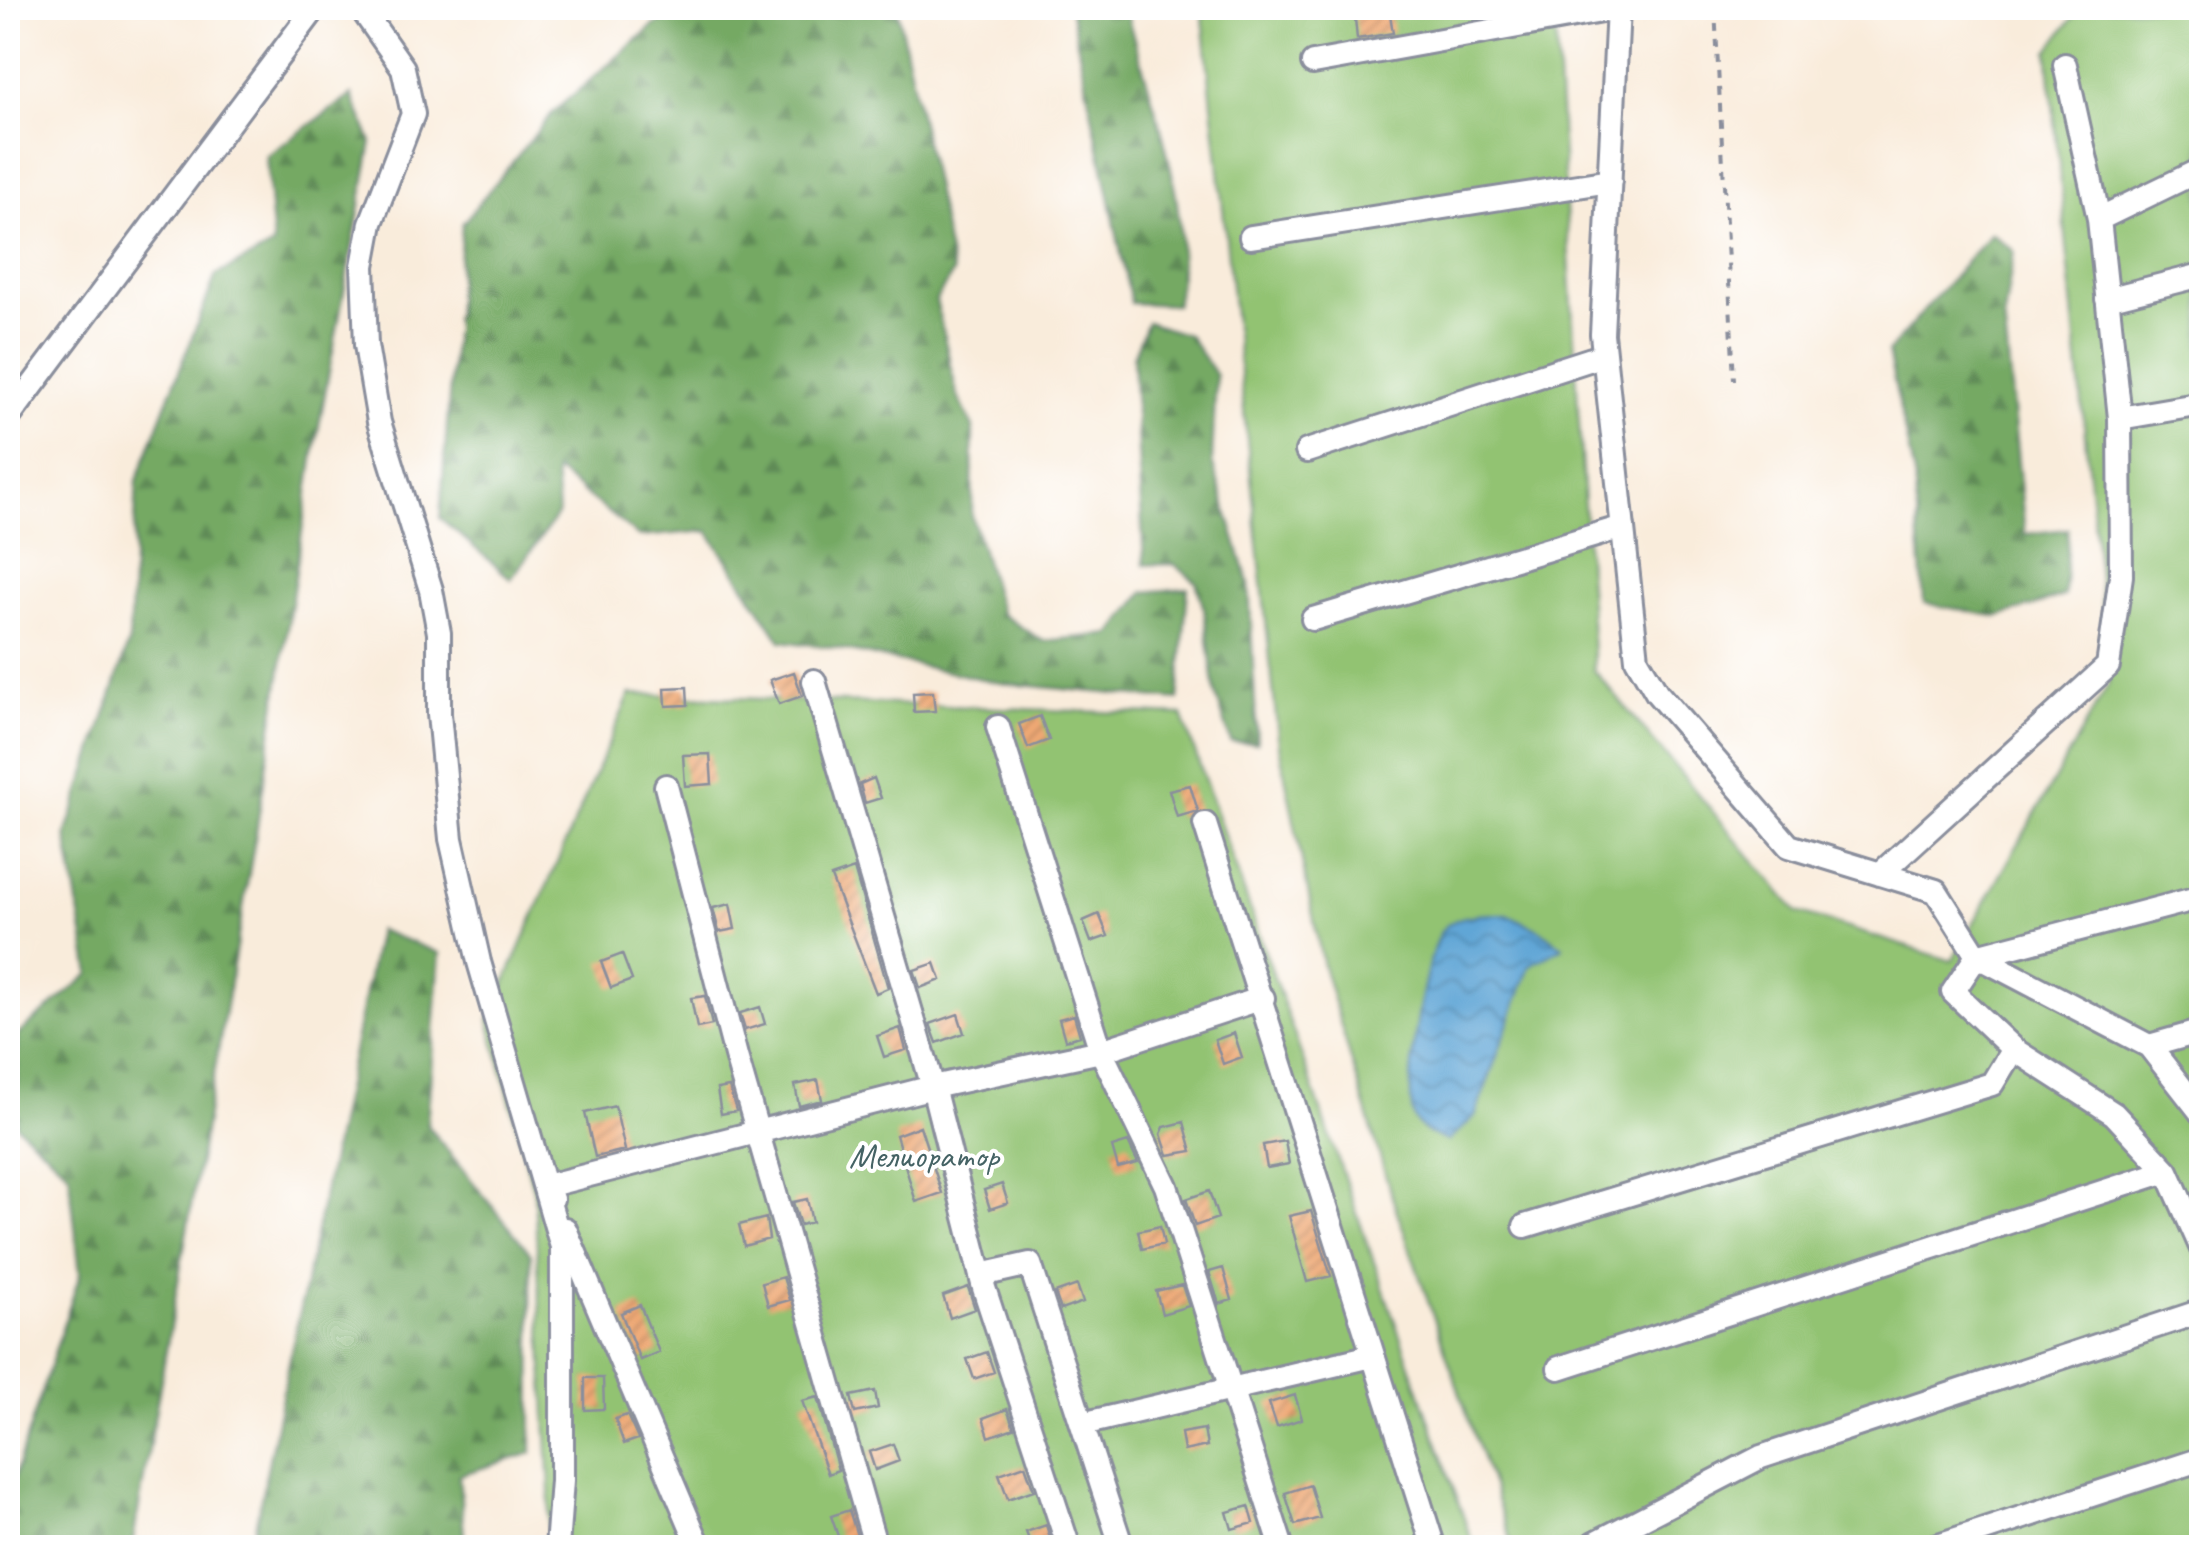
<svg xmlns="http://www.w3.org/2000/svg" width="2209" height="1555" viewBox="0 0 2209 1555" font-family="Caveat,sans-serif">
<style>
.forest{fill:url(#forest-firs);stroke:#486c61;stroke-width:2.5}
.green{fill:#92c372;stroke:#567968;stroke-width:2.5}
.water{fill:url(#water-waves);stroke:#3e6a9a;stroke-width:2.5}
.building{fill:url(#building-hatch)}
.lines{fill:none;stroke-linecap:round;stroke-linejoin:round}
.minor-casing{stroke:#8a8e9c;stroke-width:28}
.path{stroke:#8a8e9c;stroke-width:4;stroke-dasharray:8 8;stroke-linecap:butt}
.minor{stroke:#fff;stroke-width:22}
.labels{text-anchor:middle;stroke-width:8;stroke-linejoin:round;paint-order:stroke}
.park-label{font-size:35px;fill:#456365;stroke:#fff}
</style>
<defs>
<pattern id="forest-firs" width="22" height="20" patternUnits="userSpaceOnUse" patternTransform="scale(2.5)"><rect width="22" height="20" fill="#75a964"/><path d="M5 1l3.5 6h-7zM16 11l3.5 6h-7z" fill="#5f8a56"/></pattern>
<pattern id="water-waves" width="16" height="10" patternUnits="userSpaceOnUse" patternTransform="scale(2.5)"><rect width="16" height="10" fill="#60a6d6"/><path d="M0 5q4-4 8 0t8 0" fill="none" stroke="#4e88b1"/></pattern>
<pattern id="building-hatch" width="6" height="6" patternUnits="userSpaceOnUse" patternTransform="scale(2.5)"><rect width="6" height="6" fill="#efa975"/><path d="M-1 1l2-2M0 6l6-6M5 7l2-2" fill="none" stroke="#c18a63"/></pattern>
</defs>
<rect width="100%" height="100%" fill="#fff"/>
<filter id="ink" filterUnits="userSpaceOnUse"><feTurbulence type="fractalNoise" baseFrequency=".01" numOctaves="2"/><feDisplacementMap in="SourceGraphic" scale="20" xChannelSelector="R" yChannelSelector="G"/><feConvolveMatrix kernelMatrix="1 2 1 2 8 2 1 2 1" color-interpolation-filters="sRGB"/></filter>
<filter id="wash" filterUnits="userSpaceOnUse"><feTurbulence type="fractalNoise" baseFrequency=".0048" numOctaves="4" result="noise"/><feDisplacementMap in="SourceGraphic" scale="40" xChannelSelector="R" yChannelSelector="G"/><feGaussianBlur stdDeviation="2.25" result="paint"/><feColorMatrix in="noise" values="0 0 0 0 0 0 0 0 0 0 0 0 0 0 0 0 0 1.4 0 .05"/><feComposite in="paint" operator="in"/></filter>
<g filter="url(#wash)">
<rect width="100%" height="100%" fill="#f9ecdb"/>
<path class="forest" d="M 692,8 L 897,8 L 953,273 L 936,300 L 957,394 L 973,427 L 972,516 L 1001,614 L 1043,641 L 1112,634 L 1144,592 L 1188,588 L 1178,700 L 1000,683 L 837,648 L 781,641 L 708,531 L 639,537 L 555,470 L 558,514 L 511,579 L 440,518 L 462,224 L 553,112 L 654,25 Z
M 1070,8 L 1125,8 C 1151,101 1196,208 1176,305 L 1131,303 Z
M 352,95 L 372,142 L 315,447 L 256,833 L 132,1547 L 8,1547 L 8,1495 L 80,1274 L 69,1173 L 16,1125 L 17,1035 L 90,974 L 66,835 L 129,641 L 137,480 L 216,275 L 273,246 L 266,156 Z
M 1991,233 L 2014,251 L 2004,316 L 2025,534 L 2068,529 L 2064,596 L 1999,617 L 1924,603 L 1914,476 L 1888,352 Z
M 1147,322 L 1188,335 L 1216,375 L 1212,462 L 1249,584 L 1257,743 L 1231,742 L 1215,693 L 1204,610 L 1196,582 L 1174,564 L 1144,565 L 1133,357 Z
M 378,930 L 440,953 L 427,1125 L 531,1254 L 532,1453 L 459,1475 L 465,1547 L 251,1547 Z"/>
<path class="green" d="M 1202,8 L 1554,8 L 1594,670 L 1797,912 L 1952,961 L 2109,683 L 2048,51 L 2080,8 L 2201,8 L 2201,1547 L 1513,1547 L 1392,1197 L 1323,966 L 1279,746 Z
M 630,694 L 1182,715 L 1474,1547 L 547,1547 L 550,1491 L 534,1193 L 489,1020 Z"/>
<path class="water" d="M 1506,914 L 1539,929 L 1563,947 L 1530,965 L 1475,1116 L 1448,1141 C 1435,1136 1423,1133 1416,1121 C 1400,1097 1425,957 1441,932 C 1455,912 1485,915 1506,914 Z"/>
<g id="blocks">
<path class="building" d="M 1354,8 L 1389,8 L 1393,33 L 1357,39 Z
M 794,672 L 802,696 L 779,704 L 770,680 Z
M 687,687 L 688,705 L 666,706 L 665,688 Z
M 933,692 L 935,711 L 914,712 L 913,693 Z
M 1040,716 L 1049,740 L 1028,748 L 1019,724 Z
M 710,754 L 712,784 L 685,786 L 683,755 Z
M 874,778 L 881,798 L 865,803 L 860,784 Z
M 1190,785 L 1198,811 L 1177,817 L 1169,790 Z
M 854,869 L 888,988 L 876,993 L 831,877 Z
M 730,904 L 735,929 L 719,932 L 713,908 Z
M 1099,914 L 1108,936 L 1091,942 L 1083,921 Z
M 622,954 L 632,980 L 611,988 L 601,962 Z
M 935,963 L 941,980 L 920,988 L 914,970 Z
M 705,996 L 712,1025 L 697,1028 L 691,998 Z
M 760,1007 L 765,1024 L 745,1030 L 740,1013 Z
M 958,1014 L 964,1033 L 937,1043 L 930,1024 Z
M 1074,1015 L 1080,1036 L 1065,1040 L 1059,1019 Z
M 900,1028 L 906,1050 L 884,1057 L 877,1036 Z
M 1234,1033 L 1242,1057 L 1223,1064 L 1215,1040 Z
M 818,1080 L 822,1100 L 799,1106 L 795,1085 Z
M 729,1087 L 736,1111 L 721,1114 L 717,1089 Z
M 615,1106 L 625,1150 L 595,1157 L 585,1113 Z
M 1184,1122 L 1192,1151 L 1168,1155 L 1161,1134 L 1164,1127 Z
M 920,1126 L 942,1193 L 916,1202 L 896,1135 Z
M 1285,1141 L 1289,1164 L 1267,1168 L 1263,1145 Z
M 1128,1142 L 1138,1163 L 1118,1168 L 1112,1147 Z
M 1002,1184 L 1008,1203 L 990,1209 L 984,1190 Z
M 1209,1191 L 1218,1218 L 1195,1226 L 1186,1199 Z
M 807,1199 L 812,1222 L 800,1225 L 793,1202 Z
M 1311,1211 L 1331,1276 L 1307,1282 L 1289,1216 Z
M 766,1218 L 769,1239 L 744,1246 L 739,1225 Z
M 1160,1226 L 1164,1244 L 1142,1249 L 1138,1231 Z
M 1223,1268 L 1232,1300 L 1219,1304 L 1209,1272 Z
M 783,1277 L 790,1300 L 768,1306 L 762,1283 Z
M 1077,1285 L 1083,1302 L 1061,1310 L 1055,1293 Z
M 1182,1285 L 1189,1306 L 1162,1314 L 1156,1291 Z
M 968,1287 L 975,1309 L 950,1318 L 943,1296 Z
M 640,1305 L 659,1352 L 640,1360 L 621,1313 Z
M 987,1352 L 994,1372 L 974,1379 L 967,1359 Z
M 585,1378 L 603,1378 L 604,1409 L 585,1410 Z
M 875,1391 L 878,1408 L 855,1413 L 851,1396 Z
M 1295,1395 L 1302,1419 L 1277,1427 L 1269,1403 Z
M 818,1397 L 838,1470 L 828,1474 L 802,1401 Z
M 1007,1409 L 1014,1428 L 989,1437 L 983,1418 Z
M 627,1415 L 638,1439 L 624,1444 L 615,1419 Z
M 1204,1429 L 1207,1446 L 1184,1451 L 1181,1433 Z
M 893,1444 L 899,1461 L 875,1470 L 869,1452 Z
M 1025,1465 L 1034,1490 L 1008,1499 L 999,1474 Z
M 1310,1485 L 1320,1518 L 1295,1525 L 1285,1493 Z
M 1249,1506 L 1254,1523 L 1232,1529 L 1227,1512 Z
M 849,1510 L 858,1539 L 841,1545 L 831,1516 Z
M 1046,1525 L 1052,1545 L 1032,1548 L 1026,1532 Z"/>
</g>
</g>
<g filter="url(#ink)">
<use href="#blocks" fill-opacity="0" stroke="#8a8e9c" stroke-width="2.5"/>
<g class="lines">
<defs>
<path id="minor" d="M 361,8 L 403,68 L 413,114 L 371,223 L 363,266 L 366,345 L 379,422 L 431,590 L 439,633 L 439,714 L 451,839 L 479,962 L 562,1247 L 562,1480 L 557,1548
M 1618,8 L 1602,334 L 1637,659 L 1657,693 L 1789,846 L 1936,891 L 1977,956 L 2149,1046 L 2202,1031
M 1313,63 L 1618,8
M 2099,219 L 2202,169
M 1251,237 L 1610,181
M 2107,299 L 2202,275
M 8,418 L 315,8
M 2120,418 L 2202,404
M 1307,451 L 1604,355
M 1313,619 L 1623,527
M 814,681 L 933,1087 L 984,1288 L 1069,1548
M 998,727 L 1101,1051 L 1166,1186 L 1282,1548
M 666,786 L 736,1056 L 876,1548
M 1205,824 L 1434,1548
M 1880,874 L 2108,666 L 2121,576 L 2120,418 L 2099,219 L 2065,65
M 2202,897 L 1977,956 L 1953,992 L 2013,1049 L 2114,1114 L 2167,1171 L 2202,1249
M 2149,1046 L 2202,1114
M 552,1199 L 546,1186 L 933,1087 L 1101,1051 L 1263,998
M 1525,1226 L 1992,1084 L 2013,1049
M 565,1229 L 700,1548
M 981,1275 L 1030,1264 L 1122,1548
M 1559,1368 L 2167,1171
M 1082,1424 L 1372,1356
M 1595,1543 L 1761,1457 L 2202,1311
M 1929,1548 L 2202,1459"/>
</defs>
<use href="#minor" class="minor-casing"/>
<path class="path" d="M 1715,8 L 1734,380"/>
<use href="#minor" class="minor"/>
</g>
</g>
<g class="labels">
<g class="park-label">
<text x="924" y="1167">Мелиоратор</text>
</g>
</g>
<rect width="2209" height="1555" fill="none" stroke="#fff" stroke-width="40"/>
</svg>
